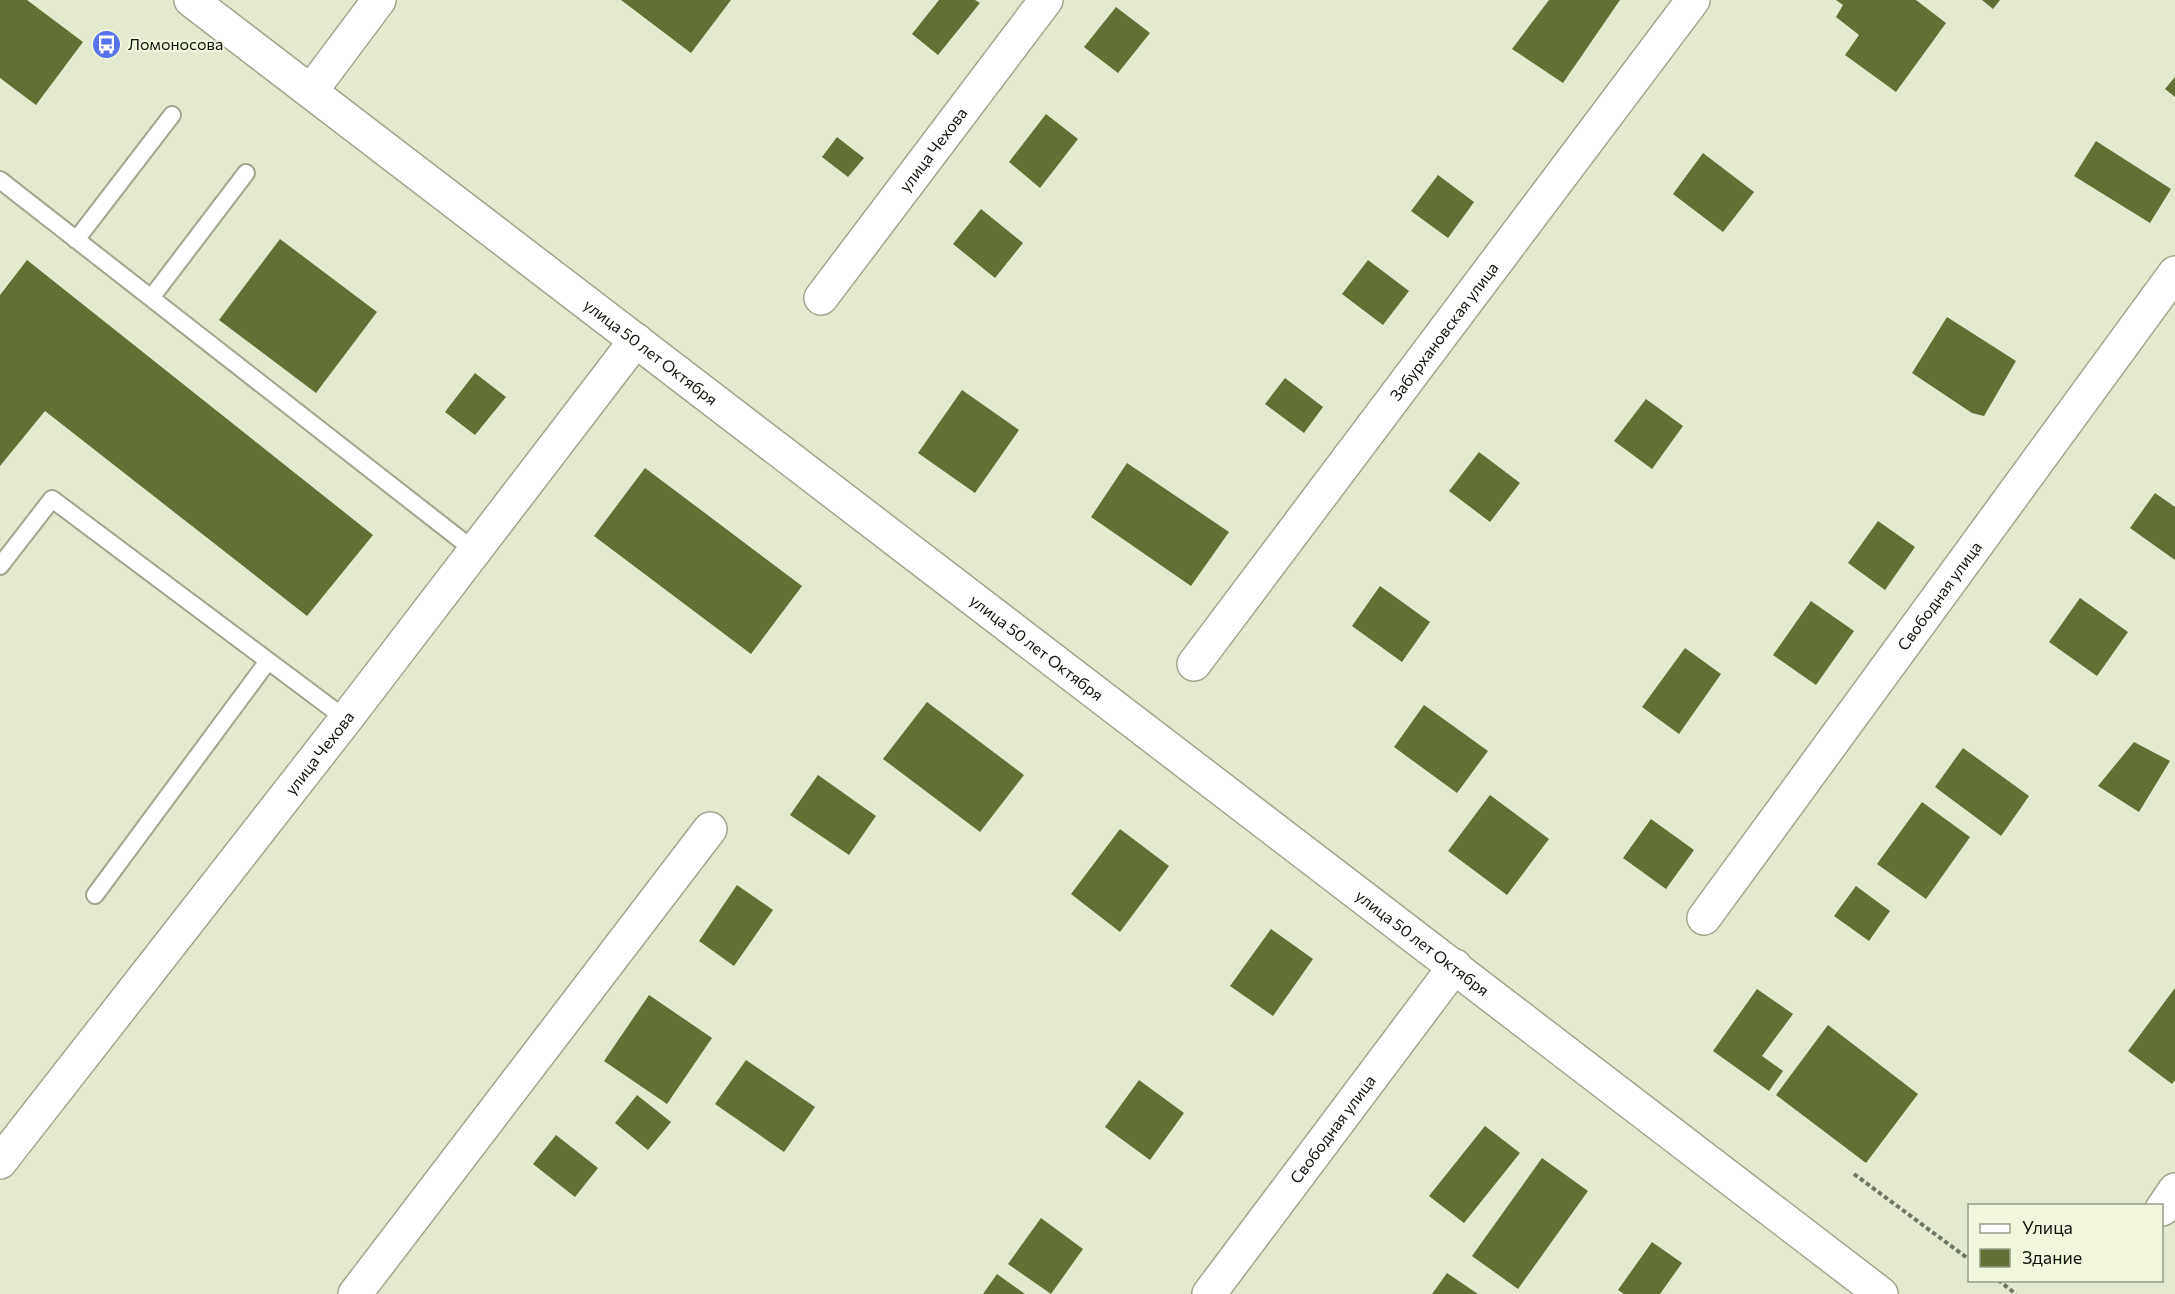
<svg xmlns="http://www.w3.org/2000/svg" width="2175" height="1294" viewBox="0 0 2175 1294" font-family="Commissioner,sans-serif">
<style>
.building{fill:#627033}
.lines{fill:none;stroke-linecap:round;stroke-linejoin:round}
.lane-casing{stroke:#a0a78e;stroke-width:20}
.street-casing{stroke:#a0a78e;stroke-width:36}
.secondary-casing{stroke:#a0a78e;stroke-width:36}
.path{stroke:#707565;stroke-width:4;stroke-dasharray:4.5 3;stroke-linecap:butt}
.lane{stroke:#fff;stroke-width:16}
.street{stroke:#fff;stroke-width:33}
.secondary{stroke:#fff;stroke-width:33}
.labels{text-anchor:middle;stroke-width:4.5;stroke-linejoin:round;paint-order:stroke}
.poi-label{font-size:16px;fill:#12150c;stroke:#f0f7dd;text-anchor:start}
.street-label{font-size:16px;fill:#12150c;stroke:#f0f7dd}
</style>
<rect width="100%" height="100%" fill="#e3ead0"/>
<path class="building" d="M 0,0 L 27,0 L 83,42 L 36,105 L 0,78 Z
M 621,0 L 731,0 L 691,53 Z
M 939,0 L 975,0 L 980,3 L 938,55 L 912,34 Z
M 1549,0 L 1620,0 L 1563,83 L 1512,49 Z
M 1836,0 L 1916,0 L 1946,23 L 1896,92 L 1845,55 L 1859,35 L 1836,17 L 1843,5 Z
M 1982,0 L 2000,0 L 1993,9 Z
M 1116,7 L 1150,33 L 1118,73 L 1084,47 Z
M 2175,77 L 2175,97 L 2165,89 Z
M 1046,114 L 1078,139 L 1040,188 L 1009,162 Z
M 837,137 L 864,158 L 848,177 L 822,157 Z
M 2096,141 L 2171,189 L 2150,223 L 2074,176 Z
M 1703,153 L 1754,192 L 1723,232 L 1673,194 Z
M 1438,175 L 1474,202 L 1448,238 L 1411,211 Z
M 981,209 L 1023,243 L 995,278 L 953,244 Z
M 280,239 L 377,312 L 316,393 L 219,320 Z
M 27,260 L 373,535 L 307,616 L 45,411 L 0,466 L 0,295 Z
M 1368,260 L 1409,291 L 1383,325 L 1342,294 Z
M 1947,317 L 2016,361 L 1984,416 L 1972,413 L 1912,373 Z
M 475,373 L 506,397 L 475,435 L 445,412 Z
M 1285,378 L 1323,407 L 1304,433 L 1265,404 Z
M 962,390 L 1019,430 L 975,493 L 918,453 Z
M 1646,399 L 1683,426 L 1652,469 L 1614,441 Z
M 1479,452 L 1520,483 L 1490,522 L 1449,491 Z
M 1127,463 L 1229,532 L 1191,586 L 1091,517 Z
M 645,468 L 802,586 L 751,654 L 594,536 Z
M 2155,493 L 2175,507 L 2175,560 L 2130,528 Z
M 1878,521 L 1915,547 L 1885,590 L 1848,563 Z
M 1380,586 L 1430,622 L 1402,662 L 1352,626 Z
M 2080,598 L 2128,632 L 2097,676 L 2049,642 Z
M 1811,601 L 1854,631 L 1816,685 L 1773,655 Z
M 1685,648 L 1721,674 L 1679,734 L 1642,707 Z
M 927,702 L 1024,775 L 980,832 L 883,759 Z
M 1424,705 L 1488,751 L 1457,793 L 1394,747 Z
M 2134,742 L 2170,761 L 2139,812 L 2098,786 Z
M 1963,748 L 2029,796 L 2001,836 L 1935,787 Z
M 818,775 L 876,816 L 849,855 L 790,815 Z
M 1490,795 L 1549,839 L 1507,895 L 1448,851 Z
M 1922,802 L 1970,837 L 1926,899 L 1877,864 Z
M 1651,819 L 1694,850 L 1666,889 L 1623,858 Z
M 1120,829 L 1169,866 L 1120,932 L 1071,894 Z
M 737,885 L 773,910 L 734,966 L 699,941 Z
M 1856,886 L 1890,911 L 1869,941 L 1834,916 Z
M 1271,929 L 1313,959 L 1273,1016 L 1230,986 Z
M 2175,988 L 2175,1080 L 2172,1084 L 2128,1051 Z
M 1757,989 L 1793,1014 L 1762,1056 L 1783,1071 L 1769,1091 L 1713,1051 Z
M 649,995 L 712,1038 L 667,1104 L 604,1061 Z
M 1828,1025 L 1918,1094 L 1866,1163 L 1776,1095 Z
M 746,1060 L 815,1107 L 784,1152 L 715,1104 Z
M 1139,1080 L 1184,1113 L 1150,1160 L 1105,1127 Z
M 637,1095 L 671,1122 L 648,1150 L 615,1123 Z
M 1485,1126 L 1520,1153 L 1464,1223 L 1429,1196 Z
M 556,1135 L 598,1168 L 575,1197 L 533,1164 Z
M 1542,1158 L 1588,1191 L 1518,1289 L 1472,1256 Z
M 1041,1218 L 1083,1249 L 1051,1294 L 1008,1264 Z
M 1652,1242 L 1682,1263 L 1660,1294 L 1624,1294 L 1618,1290 Z
M 1447,1273 L 1478,1294 L 1432,1294 Z
M 997,1274 L 1025,1294 L 983,1294 Z"/>
<g class="lines">
<defs>
<path id="lane" d="M 0,180 L 475,551
M 76,240 L 172,115
M 151,298 L 246,173
M 0,566 L 52,499 L 346,719
M 95,895 L 268,661"/>
<g id="street">
<path id="s1" d="M 821,298 L 1046,0"/>
<path id="s2" d="M 1194,664 L 1693,0"/>
<path id="s3" d="M 1704,918 L 2175,273"/>
<path id="s4" d="M 0,1162 L 346,719 L 636,340"/>
<path d="M 2162,1209 L 2175,1190"/>
<path d="M 355,1294 L 710,829"/>
<path id="s5" d="M 1209,1294 L 1455,966"/>
</g>
<g id="secondary">
<path id="s6" d="M 191,0 L 1881,1294"/>
<path d="M 311,91 L 379,0"/>
</g>
</defs>
<use href="#lane" class="lane-casing"/>
<use href="#street" class="street-casing"/>
<use href="#secondary" class="secondary-casing"/>
<path class="path" d="M 1854,1174 L 1970,1260
M 1998,1280 L 2016,1294"/>
<use href="#lane" class="lane"/>
<use href="#street" class="street"/>
<use href="#secondary" class="secondary"/>
</g>
<defs>
<symbol id="bus-disc" viewBox="-11 -11 22 22"><circle r="9.5" fill="#5873e9" stroke="#f0f7dd"/><path d="M-5-6H5V4H4V6H2V4H-2V6H-4V4H-5ZM-3.5-4V0h7V-4ZM-3.5 1.2v1.5H-2V1.2ZM2 1.2v1.5H3.5V1.2Z" fill="#fff"/></symbol>
</defs>
<g fill-rule="evenodd">
<use href="#bus-disc" x="90" y="28" width="33" height="33"/>
</g>
<g class="labels">
<g class="poi-label">
<text x="128" y="50">Ломоносова</text>
</g>
<g class="street-label">
<text dy="6" stroke="none"><textPath href="#s1" startOffset="186">улица Чехова</textPath></text>
<text dy="6" stroke="none"><textPath href="#s2" startOffset="416">Забурхановская улица</textPath></text>
<text dy="6" stroke="none"><textPath href="#s6" startOffset="579">улица 50 лет Октября</textPath></text>
<text dy="6" stroke="none"><textPath href="#s3" startOffset="399">Свободная улица</textPath></text>
<text dy="6" stroke="none"><textPath href="#s6" startOffset="1065">улица 50 лет Октября</textPath></text>
<text dy="6" stroke="none"><textPath href="#s4" startOffset="519">улица Чехова</textPath></text>
<text dy="6" stroke="none"><textPath href="#s6" startOffset="1551">улица 50 лет Октября</textPath></text>
<text dy="6" stroke="none"><textPath href="#s5" startOffset="206">Свободная улица</textPath></text>
</g>
</g>
<rect x="1968" y="1204" width="195" height="78" fill="#f0f7dd" stroke="#979d89" stroke-width="1.5"/>
<rect x="1980" y="1224" width="30" height="9" fill="#ffffff" stroke="#979d89" stroke-width="1.5"/>
<text x="2022" y="1234" font-size="18" fill="#12150c">Улица</text>
<rect x="1980" y="1249" width="30" height="18" fill="#627033" stroke="#979d89" stroke-width="1.5"/>
<text x="2022" y="1264" font-size="18" fill="#12150c">Здание</text>
</svg>
